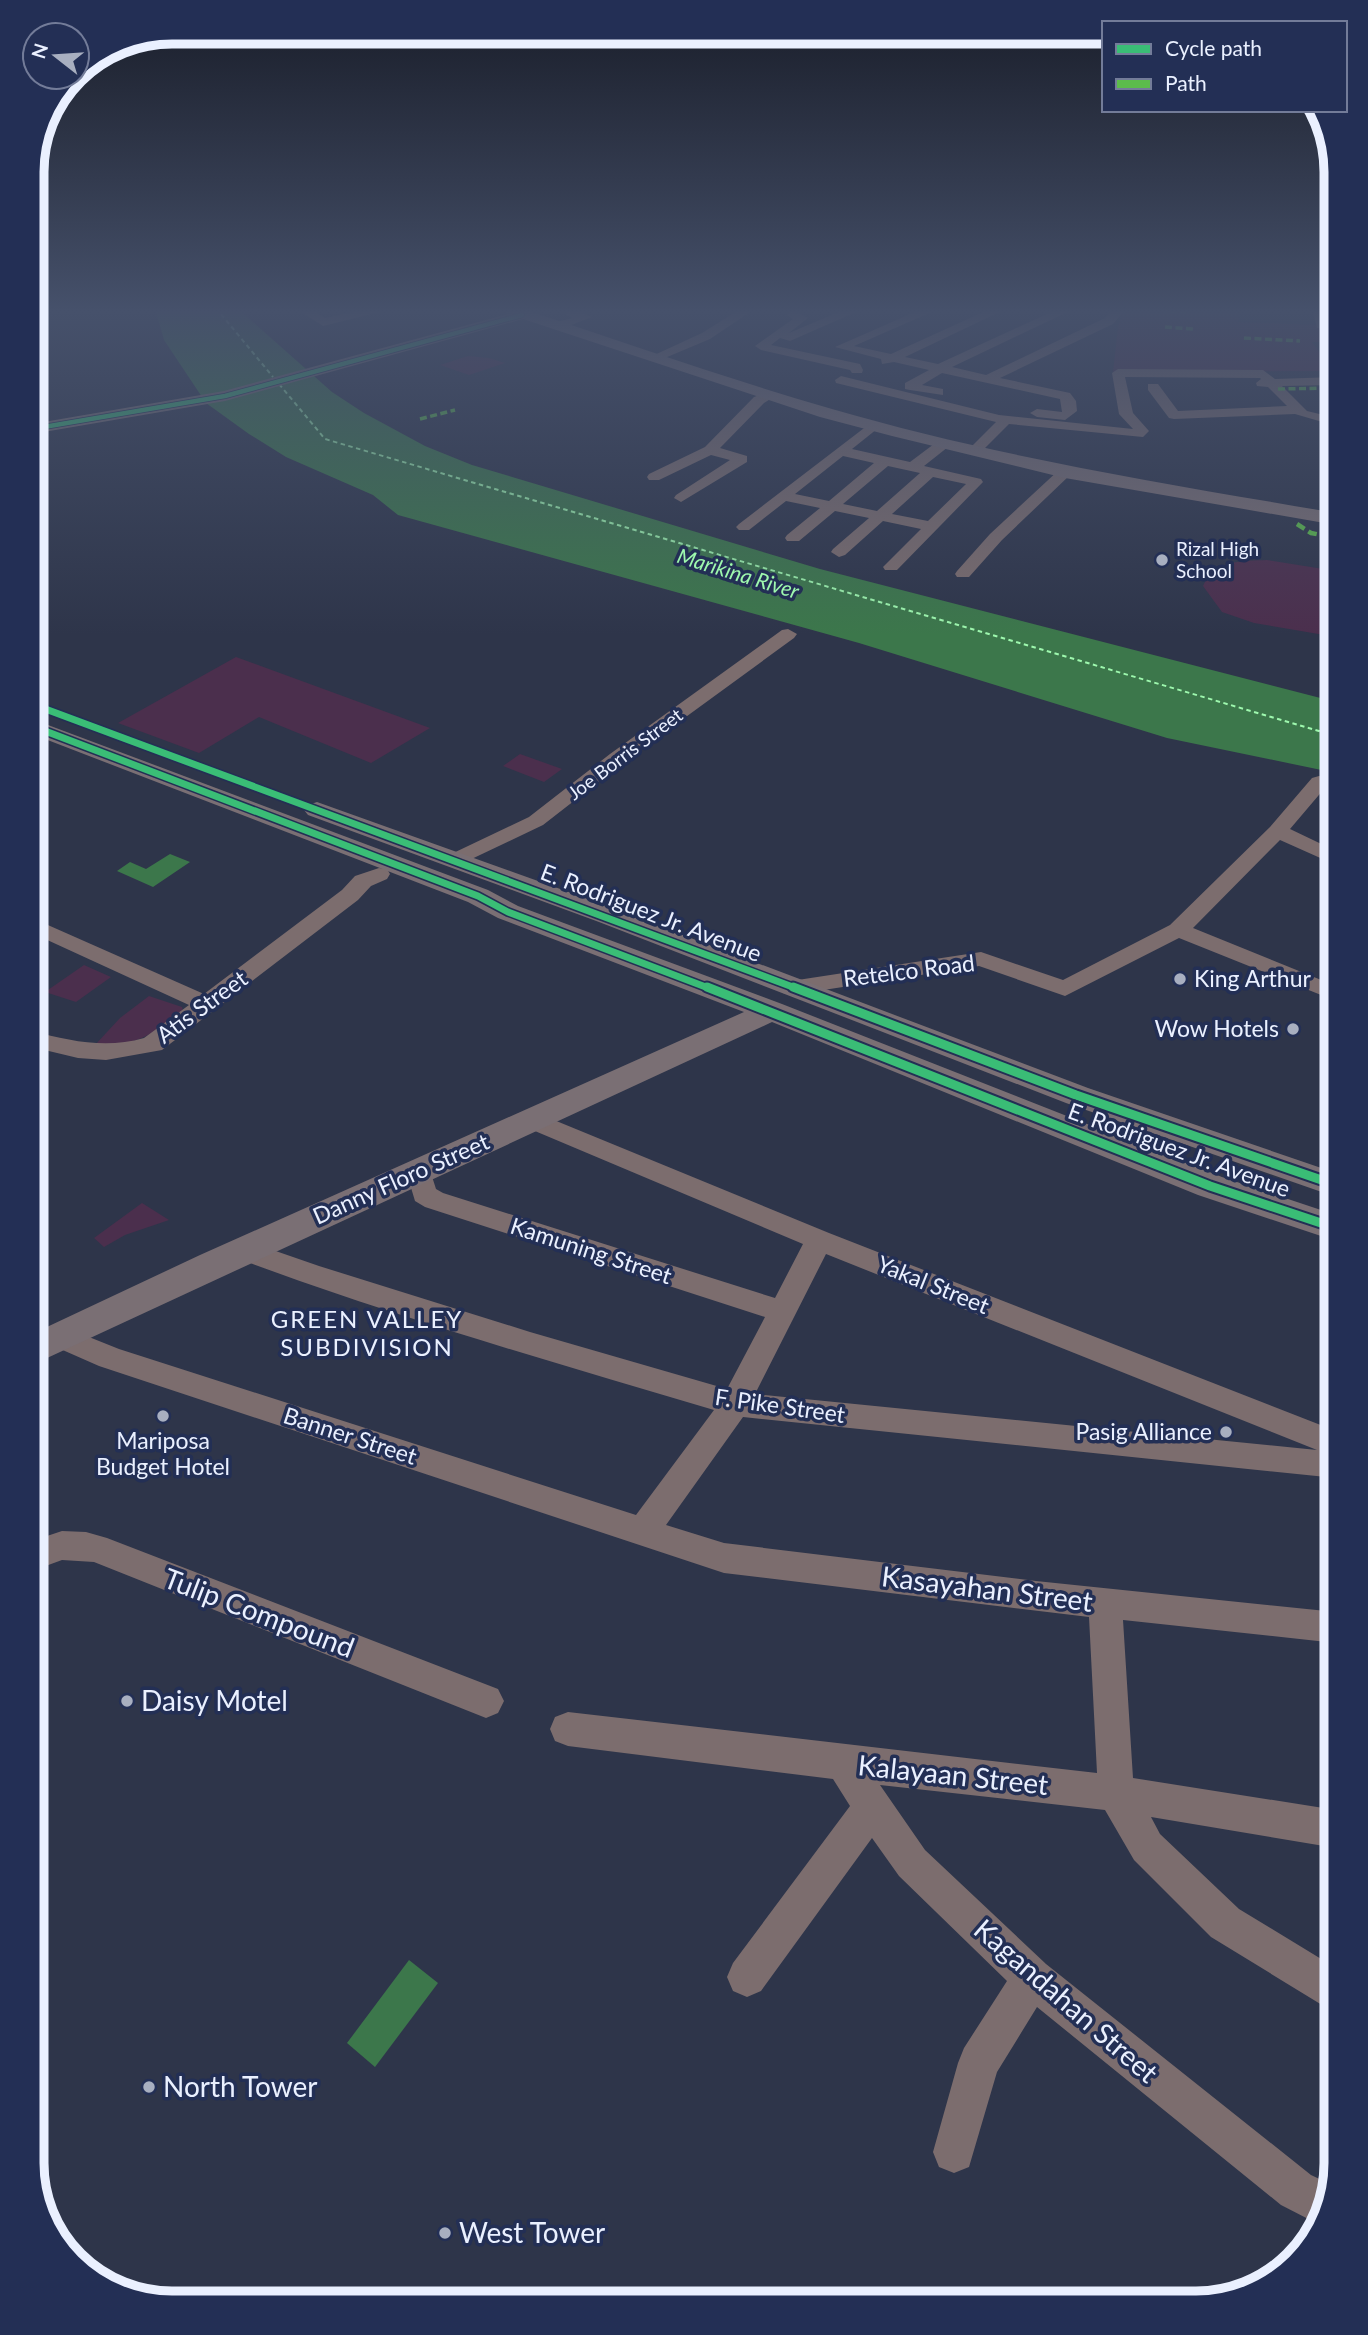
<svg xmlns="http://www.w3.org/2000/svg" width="1368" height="2335" viewBox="0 0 1368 2335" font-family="Lato,sans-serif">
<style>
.green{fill:#4b2f4d}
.water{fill:#3c774b}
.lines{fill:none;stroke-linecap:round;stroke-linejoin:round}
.ferry{stroke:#9ef8ae;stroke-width:2;stroke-dasharray:4.5 3.5;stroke-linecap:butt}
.minor{fill:#7c6d6e;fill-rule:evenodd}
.major{fill:#7a6f74;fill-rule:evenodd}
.quiet-far1{stroke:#5cbc4b;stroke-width:3.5;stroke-dasharray:7 3.5;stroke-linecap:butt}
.quiet{stroke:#5cbc4b;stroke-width:4.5;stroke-dasharray:9 4.5;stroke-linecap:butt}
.cycleway-far3-casing{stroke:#232f55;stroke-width:6}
.cycleway-far2-casing{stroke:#232f55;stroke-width:8}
.cycleway-far1-casing{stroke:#232f55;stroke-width:10}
.cycleway-casing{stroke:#232f55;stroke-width:13}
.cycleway-far3{stroke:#3abd76;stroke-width:4.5}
.cycleway-far2{stroke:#3abd76;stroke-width:5}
.cycleway-far1{stroke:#3abd76;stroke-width:7}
.cycleway{stroke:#3abd76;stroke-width:9}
.poi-dot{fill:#a8afc0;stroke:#232f55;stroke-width:2.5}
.labels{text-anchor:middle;stroke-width:7;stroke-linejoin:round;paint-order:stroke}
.far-poi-label{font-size:19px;fill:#eaf0ff;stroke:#232f55;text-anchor:start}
.far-street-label{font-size:19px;fill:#eaf0ff;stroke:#232f55}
.far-water-label{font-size:21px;font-style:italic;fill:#9ef8ae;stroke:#232f55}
.street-label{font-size:23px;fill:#eaf0ff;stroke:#232f55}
.poi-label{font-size:23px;fill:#eaf0ff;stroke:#232f55;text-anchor:end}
.neighbourhood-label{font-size:24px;letter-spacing:2px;fill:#eaf0ff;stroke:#232f55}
.near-street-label{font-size:28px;fill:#eaf0ff;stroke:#232f55}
.near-poi-label{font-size:28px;fill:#eaf0ff;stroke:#232f55;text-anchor:start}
.rim{fill:none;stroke:#eaf0ff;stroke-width:9}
</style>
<rect width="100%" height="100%" fill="#2e354a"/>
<path class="green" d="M 1124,308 L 1241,308 L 1238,322 L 1319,325 L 1334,342 L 1312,342 L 1333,371 L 1113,372 L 1118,327 Z
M 468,356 L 489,358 L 505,363 L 469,375 L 440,365 Z
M 1267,560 L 1336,571 L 1336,637 L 1254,623 L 1222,612 L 1203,586 C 1214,560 1242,561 1267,560 Z
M 236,657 L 430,728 L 371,763 L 259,717 L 199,753 L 118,723 Z
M 520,754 L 562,769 L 544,782 L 503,766 Z
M 84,965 L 111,977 L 76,1002 L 45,992 Z
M 149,996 L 182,1007 L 183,1011 C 148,1037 139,1045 95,1045 L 120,1018 Z
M 142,1203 L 169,1220 L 125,1235 L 104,1247 L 94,1238 Z"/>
<path class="water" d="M 155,308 L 237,308 L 332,392 L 364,413 L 425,446 L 472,465 L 820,569 L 1336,702 L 1336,773 L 1167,738 L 859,643 L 398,515 L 373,495 L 286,457 L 249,434 L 206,403 L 164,340 Z
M 170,854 L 190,862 L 153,887 L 117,871 L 130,862 L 146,869 Z
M 409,1960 L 438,1983 L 375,2067 L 347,2043 Z"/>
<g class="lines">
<path class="ferry" d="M 216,308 L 273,377
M 279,384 L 325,439 L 1336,736"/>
<path class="minor" d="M 295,308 L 309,308 L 325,318 L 372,308 L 396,308 L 323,326 Z
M 572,308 L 587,308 L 582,313 L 592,317 L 561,329 L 553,329 L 553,323 L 572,318 L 565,314 Z
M 742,308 L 756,308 L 710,339 L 660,360 L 656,361 L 650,357 L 702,333 Z
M 848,308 L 865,308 L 790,341 L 780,338 L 771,345 L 860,364 L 863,370 L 862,373 L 852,373 L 850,370 L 761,350 L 755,346 L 793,319 L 787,315 L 789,312 L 797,312 L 808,318 L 789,333 Z
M 924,308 L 941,308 L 854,346 L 891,354 L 992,308 L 1008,308 L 905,357 L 938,364 L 1060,308 L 1076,308 L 952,367 L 986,375 L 1105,318 L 1114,308 L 1127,308 L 1113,324 L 1000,378 L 1070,393 L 1076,401 L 1077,411 L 1065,420 L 1037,417 L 1030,413 L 1037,409 L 1062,412 L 1060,399 L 942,373 L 922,385 L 943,389 L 943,395 L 910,390 L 905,389 L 905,383 L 929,370 L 894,362 L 882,364 L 881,359 L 835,347 Z
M 1312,308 L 1324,308 L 1326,322 L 1336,323 L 1336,329 L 1317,328 Z
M 1118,369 L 1263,370 L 1275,379 L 1336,377 L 1336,385 L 1282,386 L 1307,411 L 1336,418 L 1336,426 L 1295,414 L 1174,419 L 1169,418 L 1148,390 L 1148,384 L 1158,384 L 1178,411 L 1287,406 L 1268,387 L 1257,386 L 1256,383 L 1261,379 L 1260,378 L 1125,377 L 1133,413 L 1149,431 L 1143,437 L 1009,424 L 979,454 L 974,455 L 967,451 L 996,422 L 836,383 L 835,380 L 841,376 L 999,415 L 1133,429 L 1119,414 L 1112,373 Z
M 770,391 L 777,395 L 764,403 L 720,448 L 747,456 L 747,462 L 681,502 L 674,498 L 676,495 L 730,460 L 711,455 L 659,480 L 649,480 L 647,477 L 649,474 L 705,447 L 754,397 Z
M 872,422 L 877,423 L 877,429 L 852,449 L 910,462 L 938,441 L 948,441 L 948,447 L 924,466 L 981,479 L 983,482 L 897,570 L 885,570 L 883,567 L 921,529 L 883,521 L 845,555 L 839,557 L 831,552 L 833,549 L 869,518 L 835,511 L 799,541 L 787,541 L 785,538 L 787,535 L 820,508 L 786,501 L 749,530 L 739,530 L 736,527 L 739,524 ZM 843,456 L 874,463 L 829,501 L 795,494 ZM 888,466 L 920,473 L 877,511 L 843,504 ZM 933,477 L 966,484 L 928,521 L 892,514 Z
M 1065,468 L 1072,472 L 1070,475 L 1002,540 L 969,577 L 957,577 L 955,574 L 957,571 L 990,534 L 1060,469 Z
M 788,629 L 797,634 L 794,638 L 624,762 L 543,825 L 461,864 L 447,864 L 443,860 L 447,856 L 529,817 L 610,754 L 782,630 Z
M 1319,776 L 1336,780 L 1336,792 L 1324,789 L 1290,829 L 1336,851 L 1336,865 L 1280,840 L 1193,928 L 1336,986 L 1336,1001 L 1179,938 L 1065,996 L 979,966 L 791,995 L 783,993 L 779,988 L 783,983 L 791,981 L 981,952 L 1063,980 L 1170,925 L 1270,827 L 1312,778 Z
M 379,868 L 387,869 L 390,874 L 387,879 L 371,886 L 358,900 L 162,1050 L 106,1060 L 78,1058 L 32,1047 L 32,1031 C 70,1041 106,1049 144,1038 L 189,1005 L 32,933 L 32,918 L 204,994 L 342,890 L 355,876 Z
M 532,1111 L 829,1233 L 1336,1431 L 1336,1478 L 743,1417 L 666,1525 L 724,1543 L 1036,1581 L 1336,1612 L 1336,1643 L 1123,1620 L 1133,1778 L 1336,1810 L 1336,1848 L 1151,1817 L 1160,1834 L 1239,1909 L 1336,1968 L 1336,2011 L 1322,2005 L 1211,1937 L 1134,1860 L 1105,1810 L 880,1785 L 925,1850 L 1046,1964 L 1311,2175 L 1330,2184 L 1318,2224 L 1281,2205 L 1037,2007 L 997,2072 L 969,2167 L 954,2173 L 939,2167 L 933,2152 L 958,2063 L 964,2048 L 1007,1981 L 899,1876 L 872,1838 L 761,1991 L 747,1997 L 733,1991 L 727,1977 L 733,1963 L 850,1806 L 833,1779 L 568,1746 L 555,1741 L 550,1729 L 555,1717 L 568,1712 L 1097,1773 L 1089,1617 L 724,1573 L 99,1366 L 49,1344 L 44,1336 L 49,1328 L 59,1325 L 119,1349 L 636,1515 L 714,1410 C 553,1362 391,1316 234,1257 L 230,1250 L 234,1243 L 244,1240 L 319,1266 L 530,1332 L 727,1389 L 765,1317 L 425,1207 L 415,1201 L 406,1171 L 410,1164 L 419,1162 L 428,1164 L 436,1189 L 443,1193 L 775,1298 L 803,1244 L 523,1126 L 519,1120 L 523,1114 ZM 826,1254 L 1317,1450 L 755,1394 Z
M 62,1531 L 86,1532 L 107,1538 L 498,1689 L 504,1701 L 498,1713 L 486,1718 L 94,1562 L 62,1560 L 32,1571 L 32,1541 Z"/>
<path class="major" d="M 497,308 L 520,308 C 624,342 727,379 832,409 C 997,457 1167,484 1336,513 L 1336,525 L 1065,478 L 892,436 L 820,417 L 523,319 L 225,401 L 32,434 L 32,424 L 224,391 L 508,314 Z
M 32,719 L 488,890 L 518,906 L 782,1004 L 1222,1177 L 1336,1215 L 1336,1241 L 1198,1195 L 772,1022 L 32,1365 L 32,1334 L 200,1255 L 744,1012 L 498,918 L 468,902 L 32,734 Z
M 317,802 L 577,895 L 1088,1088 L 1336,1173 L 1336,1197 L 1066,1103 L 599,922 L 308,815 L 304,810 L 308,805 Z"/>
<path class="quiet-far1" d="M 1160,310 L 1186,312
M 1165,327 L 1193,329
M 1244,338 L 1300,341
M 1278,389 L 1334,388
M 420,419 L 455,410"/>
<path class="quiet" d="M 1297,524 L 1311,533 L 1336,538"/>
<defs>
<path id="cycleway-far3" d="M 32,429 L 225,396 L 522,315"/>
<path id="cycleway-far2" d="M 32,704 L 45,709"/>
<path id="cycleway-far1" d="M 40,707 L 798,989
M 32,726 L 478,896 L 508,912 L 711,989"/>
<path id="cycleway" d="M 707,987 L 1210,1186 L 1336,1228
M 793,987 L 1076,1095 L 1336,1185"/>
</defs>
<use href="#cycleway-far3" class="cycleway-far3-casing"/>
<use href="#cycleway-far2" class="cycleway-far2-casing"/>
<use href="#cycleway-far1" class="cycleway-far1-casing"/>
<use href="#cycleway" class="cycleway-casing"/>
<use href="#cycleway-far3" class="cycleway-far3"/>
<use href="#cycleway-far2" class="cycleway-far2"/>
<use href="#cycleway-far1" class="cycleway-far1"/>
<use href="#cycleway" class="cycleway"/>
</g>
<linearGradient id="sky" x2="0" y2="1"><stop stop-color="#191d29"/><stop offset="0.49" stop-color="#46516b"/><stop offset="1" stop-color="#46516b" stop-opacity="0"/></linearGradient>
<rect width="1368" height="635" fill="url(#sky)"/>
<g class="poi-dot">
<circle cx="1162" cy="560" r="7"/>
<circle cx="1180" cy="979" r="7"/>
<circle cx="1293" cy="1029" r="7"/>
<circle cx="163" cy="1416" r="7"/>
<circle cx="1226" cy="1432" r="7"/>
<circle cx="127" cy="1701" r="7"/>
<circle cx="149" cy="2087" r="7"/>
<circle cx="445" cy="2233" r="7"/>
</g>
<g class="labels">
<g class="far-poi-label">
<text x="1176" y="556">Rizal High<tspan x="1176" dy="22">School</tspan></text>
</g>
<g class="far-street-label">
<text transform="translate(625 754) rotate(-37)" y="7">Joe Borris Street</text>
</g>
<g class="far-water-label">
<text transform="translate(738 574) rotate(17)" y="7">Marikina River</text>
</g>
<g class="street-label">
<text transform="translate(651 913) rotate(21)" y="8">E. Rodriguez Jr. Avenue</text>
<text transform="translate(909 971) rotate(-7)" y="8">Retelco Road</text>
<text transform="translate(202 1007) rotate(-36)" y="8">Atis Street</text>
<text transform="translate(1179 1150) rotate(20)" y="8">E. Rodriguez Jr. Avenue</text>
<text transform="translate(401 1179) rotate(-24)" y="8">Danny Floro Street</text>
<text transform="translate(591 1251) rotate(18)" y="8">Kamuning Street</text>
<text transform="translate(933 1285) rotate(22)" y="8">Yakal Street</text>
<text transform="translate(780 1406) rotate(8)" y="8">F. Pike Street</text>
<text transform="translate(350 1436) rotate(18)" y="8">Banner Street</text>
</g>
<g class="poi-label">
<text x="1194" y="987" text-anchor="start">King Arthur</text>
<text x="1279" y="1037">Wow Hotels</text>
<text x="1212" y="1440">Pasig Alliance</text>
<text x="163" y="1449" text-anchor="middle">Mariposa<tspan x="163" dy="26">Budget Hotel</tspan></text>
</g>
<g class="neighbourhood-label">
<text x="367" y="1328">GREEN VALLEY<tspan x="367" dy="28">SUBDIVISION</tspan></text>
</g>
<g class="near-street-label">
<text transform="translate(987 1589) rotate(7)" y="10">Kasayahan Street</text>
<text transform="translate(259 1613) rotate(21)" y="10">Tulip Compound</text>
<text transform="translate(953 1775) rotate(6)" y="10">Kalayaan Street</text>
<text transform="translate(1066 2001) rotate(41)" y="10">Kagandahan Street</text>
</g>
<g class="near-poi-label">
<text x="141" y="1711">Daisy Motel</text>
<text x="163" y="2097">North Tower</text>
<text x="459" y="2243">West Tower</text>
</g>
</g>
<path d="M0 0H1368V2335H0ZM172 44H1196A128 128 0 0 1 1324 172V2163A128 128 0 0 1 1196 2291H172A128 128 0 0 1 44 2163V172A128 128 0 0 1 172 44Z" fill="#232f55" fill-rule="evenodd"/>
<path class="rim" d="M172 44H1196A128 128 0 0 1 1324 172V2163A128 128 0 0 1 1196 2291H172A128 128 0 0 1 44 2163V172A128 128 0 0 1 172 44Z"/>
<rect x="1102" y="21" width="245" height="91" fill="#232f55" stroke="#737c99" stroke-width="2"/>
<rect x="1116" y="44" width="35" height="10" fill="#3abd76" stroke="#737c99" stroke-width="2"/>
<text x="1165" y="56" font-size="21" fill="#eaf0ff">Cycle path</text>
<rect x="1116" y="79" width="35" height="10" fill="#5cbc4b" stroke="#737c99" stroke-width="2"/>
<text x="1165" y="91" font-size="21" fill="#eaf0ff">Path</text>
<g transform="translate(56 56) rotate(287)"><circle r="33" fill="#232f55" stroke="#737c99" stroke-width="2"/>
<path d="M0-5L12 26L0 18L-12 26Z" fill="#a8afc0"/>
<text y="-10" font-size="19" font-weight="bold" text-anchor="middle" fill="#eaf0ff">N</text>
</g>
</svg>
